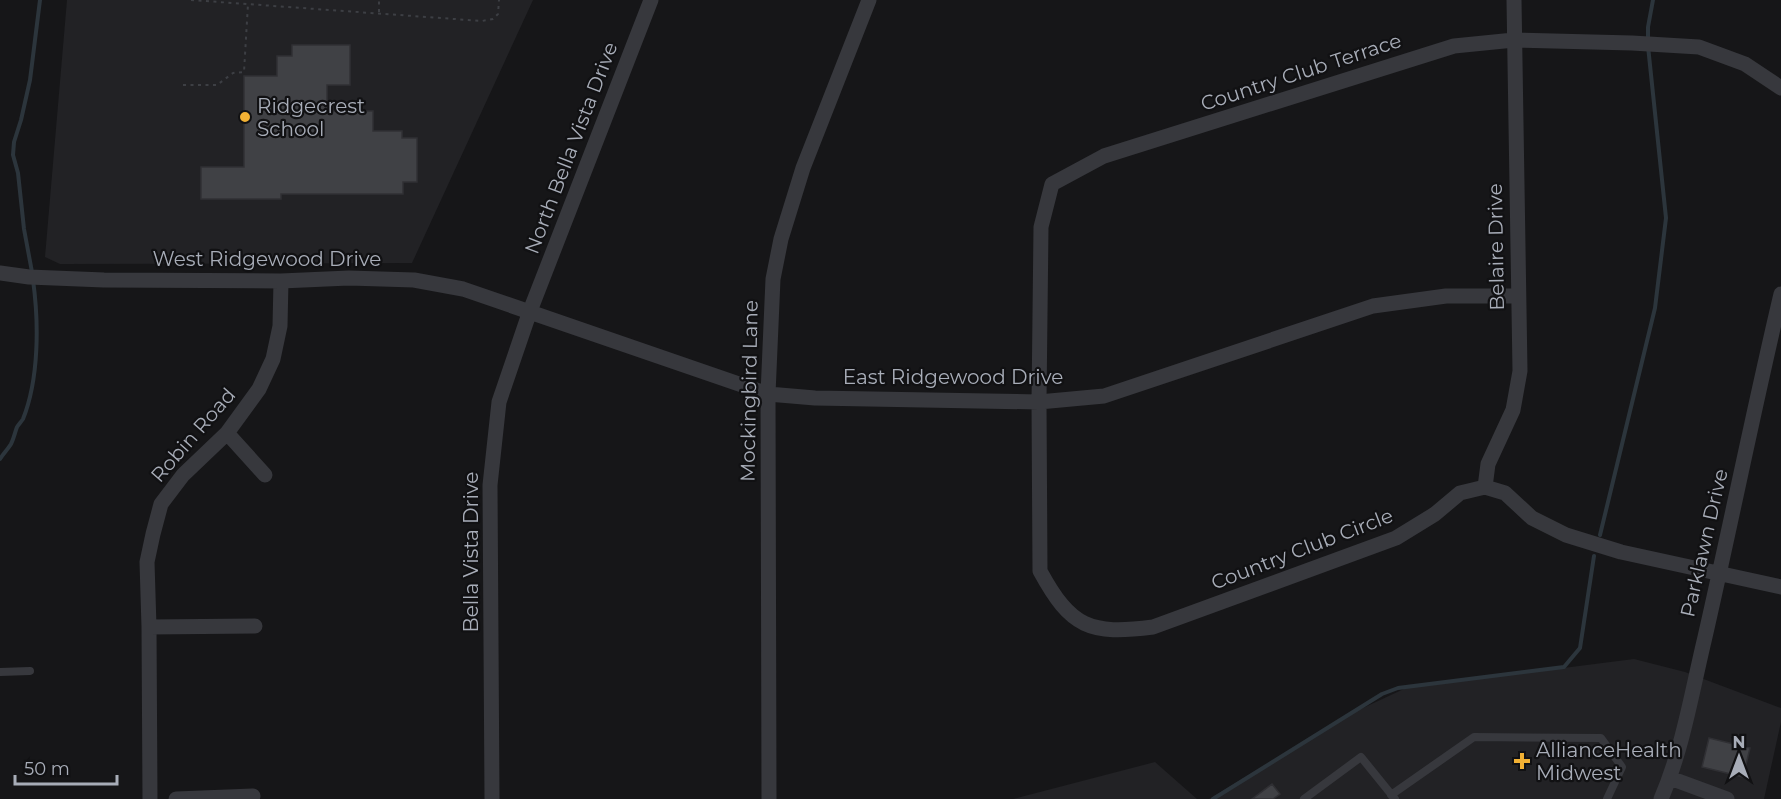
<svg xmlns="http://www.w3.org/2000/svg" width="1781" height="799" viewBox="0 0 1781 799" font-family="Montserrat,sans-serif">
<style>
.built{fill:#222225}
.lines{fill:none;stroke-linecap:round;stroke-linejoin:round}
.stream{stroke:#2c353c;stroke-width:4}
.building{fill:#404145;stroke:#303034;stroke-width:1.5}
.path{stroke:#3d3f44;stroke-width:2;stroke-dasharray:3 4.5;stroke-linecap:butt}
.lane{stroke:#37383d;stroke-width:8}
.street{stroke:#37383d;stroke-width:15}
.poi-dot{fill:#f2b134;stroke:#111113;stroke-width:2}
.labels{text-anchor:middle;stroke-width:4.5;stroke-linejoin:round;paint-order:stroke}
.street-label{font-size:20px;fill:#a8adb8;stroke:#111113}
.poi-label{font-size:20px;fill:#a8adb8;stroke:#111113;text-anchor:start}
</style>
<rect width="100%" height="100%" fill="#161618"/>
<path class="built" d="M 67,0 L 533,0 L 412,263 L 60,264 L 45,257 Z
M 1634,659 L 1685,672 L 1781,708 L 1781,722 L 1764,799 L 1209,799 L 1348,715 L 1406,688 Z
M 1155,762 L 1197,799 L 1013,799 Z"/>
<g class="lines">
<path class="stream" d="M 1648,39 L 1648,27 L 1653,0
M 32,272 L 24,229 L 18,173 L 13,155 L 14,142 L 21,120 L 30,80 L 40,0
M 0,459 C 3,454 8,449 11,444 C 14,438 15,432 17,427 C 19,424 21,422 23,419 C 39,379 39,323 33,280
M 1600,535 L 1655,308 L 1666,218 L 1648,46
M 1213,799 L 1382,694 L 1398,688 L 1564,667 L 1580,648 L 1594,556"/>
</g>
<path class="building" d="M 292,45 L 350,45 L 350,85 L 327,85 L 327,111 L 373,111 L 373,131 L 402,131 L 402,138 L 417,138 L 417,182 L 403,182 L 403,194 L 281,194 L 281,199 L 201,199 L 201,167 L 244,167 L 244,76 L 277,76 L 277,56 L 292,56 Z
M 1709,738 L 1750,748 L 1743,777 L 1702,767 Z
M 1272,784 L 1280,794 L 1273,799 L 1252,799 Z"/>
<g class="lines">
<path class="path" d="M 191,0 L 482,21 L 493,19 L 498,14 L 499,0
M 379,12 L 379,0
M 183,85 L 217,85 L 233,73 L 244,72 L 248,4"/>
<path class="lane" d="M 0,672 L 30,671
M 1391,795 L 1474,737 L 1601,738 L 1622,767 L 1607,799
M 1304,799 L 1361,757 L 1395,799"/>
<path class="street" d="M 1781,88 L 1745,64 L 1699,47 L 1632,43 L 1514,40 L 1454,46 L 1104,156 L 1052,184 L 1041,227 L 1039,402 L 1040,571 C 1071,628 1090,635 1153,627 L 1396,538 L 1435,514 L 1460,493 L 1485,487 L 1505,493 L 1532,518 L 1566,535 L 1621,552 L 1781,587
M 0,273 L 29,277 L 104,280 L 281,281 L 349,278 L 414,280 L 463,289 L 768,394 L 815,398 L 1039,402 L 1104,396 L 1373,306 L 1446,296 L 1518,296
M 227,433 L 265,475
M 1485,487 L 1488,464 L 1513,410 L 1520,371 L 1514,0
M 149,627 L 255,626
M 1670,778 L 1727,799
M 150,799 L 149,627 L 147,562 L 153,534 L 161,504 L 183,475 L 227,433 L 259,389 L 273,359 L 280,326 L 281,281
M 176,799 L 253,796
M 492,799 L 490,485 L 499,402 L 530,311 L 651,0
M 769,799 L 768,394 L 773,279 L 781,239 L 803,168 L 869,0
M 1661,799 C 1683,748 1692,691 1705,637 C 1731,523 1754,408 1781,294"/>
</g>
<g class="poi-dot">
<circle cx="245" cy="117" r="6"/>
<path d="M1519 752h6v6h6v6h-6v6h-6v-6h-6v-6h6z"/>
</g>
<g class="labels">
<g class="street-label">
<text transform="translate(1301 72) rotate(-18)" y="7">Country Club Terrace</text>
<text transform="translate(571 148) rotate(-69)" y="7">North Bella Vista Drive</text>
<text transform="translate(1496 247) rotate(-91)" y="7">Belaire Drive</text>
<text x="267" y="266">West Ridgewood Drive</text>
<text x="953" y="384">East Ridgewood Drive</text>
<text transform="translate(749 391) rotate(-89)" y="7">Mockingbird Lane</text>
<text transform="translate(193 435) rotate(-49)" y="7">Robin Road</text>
<text transform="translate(1704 543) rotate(-77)" y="7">Parklawn Drive</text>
<text transform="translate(1302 549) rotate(-21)" y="7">Country Club Circle</text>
<text transform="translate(471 552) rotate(-90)" y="7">Bella Vista Drive</text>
</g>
<g class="poi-label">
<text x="257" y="113">Ridgecrest<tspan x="257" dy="23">School</tspan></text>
<text x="1536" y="757">AllianceHealth<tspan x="1536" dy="23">Midwest</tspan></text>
</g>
</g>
<g transform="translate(1739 757)" stroke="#111113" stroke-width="4.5" paint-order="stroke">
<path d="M0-4.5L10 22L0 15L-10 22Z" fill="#a8adb8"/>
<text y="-9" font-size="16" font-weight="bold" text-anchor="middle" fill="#a8adb8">N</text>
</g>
<path d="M15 775v9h102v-9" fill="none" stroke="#a8adb8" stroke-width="3"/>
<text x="24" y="775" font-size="18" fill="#a8adb8" stroke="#111113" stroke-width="4.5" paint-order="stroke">50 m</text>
</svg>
